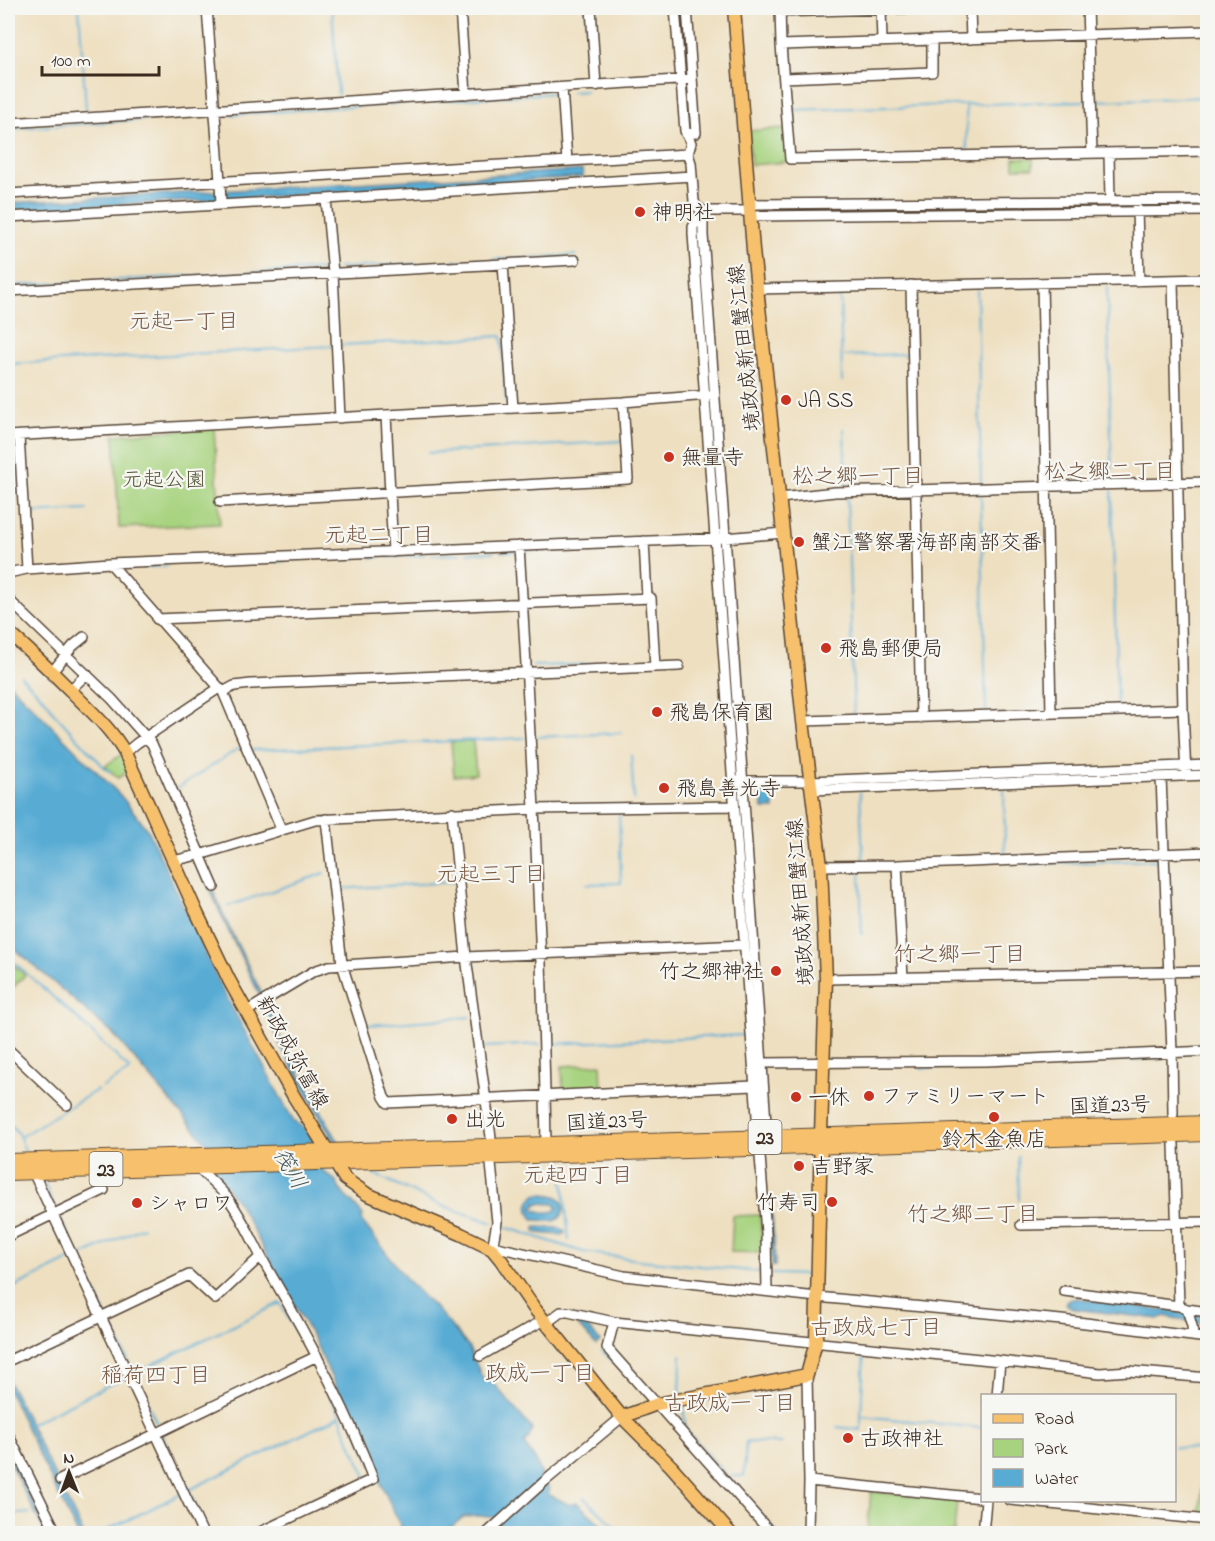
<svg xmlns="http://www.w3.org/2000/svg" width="1215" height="1541" viewBox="0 0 1215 1541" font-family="'Indie Flower','Klee One',sans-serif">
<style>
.green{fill:#a7d37f;stroke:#717e4e;stroke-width:1.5}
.water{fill:#58acd4;stroke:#4a6b79;stroke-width:1.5;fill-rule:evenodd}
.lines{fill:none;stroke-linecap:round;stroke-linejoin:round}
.stream{stroke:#58acd4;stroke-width:2}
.minor-casing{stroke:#564536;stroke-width:12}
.major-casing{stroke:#564536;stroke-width:15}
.highway-casing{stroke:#564536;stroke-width:16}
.minor{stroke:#fff;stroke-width:9}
.major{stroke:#f7c06c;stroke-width:12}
.highway{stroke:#f7c06c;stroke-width:14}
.poi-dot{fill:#c8321e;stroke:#f6f6f2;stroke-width:2}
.labels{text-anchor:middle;stroke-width:4.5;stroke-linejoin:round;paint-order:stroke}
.shield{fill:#f6f6f2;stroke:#73675e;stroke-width:1.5}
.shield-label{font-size:20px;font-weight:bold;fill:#3b2a1e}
.poi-label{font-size:21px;fill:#3b2a1e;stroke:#f6f6f2;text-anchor:start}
.street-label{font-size:21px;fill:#3b2a1e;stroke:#f6f6f2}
.park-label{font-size:21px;fill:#565436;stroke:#f6f6f2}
.neighbourhood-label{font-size:22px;fill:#795841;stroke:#f6f6f2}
.water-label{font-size:22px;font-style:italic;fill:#45585e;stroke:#f6f6f2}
</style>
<rect width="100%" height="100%" fill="#f6f6f2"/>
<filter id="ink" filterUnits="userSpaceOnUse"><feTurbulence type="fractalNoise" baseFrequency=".0167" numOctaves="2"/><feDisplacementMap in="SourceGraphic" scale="12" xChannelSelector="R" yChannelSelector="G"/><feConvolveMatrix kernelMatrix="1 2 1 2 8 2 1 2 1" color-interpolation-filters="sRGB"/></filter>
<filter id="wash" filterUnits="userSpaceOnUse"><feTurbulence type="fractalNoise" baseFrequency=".008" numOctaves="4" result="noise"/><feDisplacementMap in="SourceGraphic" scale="24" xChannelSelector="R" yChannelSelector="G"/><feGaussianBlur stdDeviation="1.35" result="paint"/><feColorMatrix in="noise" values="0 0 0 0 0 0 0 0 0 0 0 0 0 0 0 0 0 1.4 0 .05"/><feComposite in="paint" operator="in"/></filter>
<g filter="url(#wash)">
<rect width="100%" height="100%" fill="#eedfc0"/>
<path class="green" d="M 784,128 L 787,162 L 751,165 L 748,131 Z
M 1014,158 L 1033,158 L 1033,168 L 1014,168 Z
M 214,428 L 220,524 L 119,528 L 114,435 Z
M 473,741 L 476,774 L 454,776 L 451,742 Z
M 122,754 L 130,771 L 118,778 L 105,766 Z
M 10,962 L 25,975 L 8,993 L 8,965 Z
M 601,1064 L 602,1089 L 563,1091 L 562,1066 Z
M 760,1215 L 763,1253 L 731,1252 L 733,1216 Z
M 1203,1483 L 1207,1483 L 1207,1517 L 1199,1516 Z
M 871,1492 L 957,1500 L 954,1533 L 867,1533 Z"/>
<path class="water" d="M 582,170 L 583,177 L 216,200 L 8,210 L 8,203 Z
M 8,682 L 121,796 L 137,816 L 149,832 L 222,989 L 294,1122 L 302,1126 L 317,1144 L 323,1171 L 336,1181 L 339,1188 L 346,1197 L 351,1201 L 363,1215 L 361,1220 L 408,1281 L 439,1312 L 468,1346 L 483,1379 L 487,1380 L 490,1379 L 532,1429 L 529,1438 L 524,1444 L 535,1459 L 542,1475 L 539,1477 L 549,1488 L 548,1494 L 570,1505 L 576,1502 L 611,1533 L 509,1533 L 501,1526 L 497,1518 L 480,1516 L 463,1517 L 445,1533 L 404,1533 L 314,1340 L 238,1203 C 230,1192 224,1182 212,1175 L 211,1155 L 209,1146 L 113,1034 L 8,943 Z
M 762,794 L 774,794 L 774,809 L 763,809 Z
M 199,858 L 228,925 L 262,994 L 260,996 L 227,928 L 197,860 Z
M 268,1005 L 283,1043 L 339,1143 L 335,1144 L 280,1045 L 265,1007 Z
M 538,1194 C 544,1194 552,1194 558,1197 C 567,1203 565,1218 554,1221 C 548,1222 540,1220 534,1220 C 526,1211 526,1199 538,1194 ZM 537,1203 L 554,1204 L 556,1205 L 556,1210 C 550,1214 539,1212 533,1209 Z
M 771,1202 L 774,1241 L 775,1266 L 772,1266 L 769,1203 Z
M 535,1227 L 560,1228 L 564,1230 L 565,1233 L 561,1235 L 538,1233 L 535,1232 Z
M 1076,1298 L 1207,1316 L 1207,1325 L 1164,1316 L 1159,1319 L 1074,1309 L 1066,1304 L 1066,1301 Z
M 570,1316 L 589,1320 L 588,1328 L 600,1341 L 596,1345 L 578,1325 L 568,1321 Z
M 8,1380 L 83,1533 L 77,1533 L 8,1390 Z
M 8,1450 L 49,1533 L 45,1533 L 8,1459 Z"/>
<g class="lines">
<path class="stream" d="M 79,8 L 86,110
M 332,8 L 338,94
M 586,8 L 590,74
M 682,8 L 686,74
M 687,84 L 690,129
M 571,92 L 587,91
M 1095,101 L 1208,97
M 966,105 L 967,151
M 790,110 L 1085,101
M 224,115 L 554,93
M 8,129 L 206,115
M 764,211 L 1181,207
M 527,258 L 576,255
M 493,260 L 520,258
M 462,261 L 483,260
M 424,263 L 457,261
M 338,268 L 417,264
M 8,286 L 326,269
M 1107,286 L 1112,478
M 977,289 L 981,483
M 840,292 L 842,381
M 341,345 L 502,336 L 506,402
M 845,356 L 907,354
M 8,364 L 333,346
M 844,429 L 846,486
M 428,453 L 623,441
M 1112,491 L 1117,707
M 981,495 L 986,711
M 847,498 L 854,715 L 856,715
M 27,513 L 87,510
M 667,545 L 695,544
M 596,548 L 631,547
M 578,549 L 587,548
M 525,551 L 568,549
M 501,552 L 515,551
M 468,553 L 494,552
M 431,555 L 460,554
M 387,557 L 424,555
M 371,558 L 380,557
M 341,559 L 355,558
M 251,563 L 285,561
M 209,564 L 242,563
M 123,568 L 167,566
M 97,569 L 105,569
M 8,579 L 31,573 L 89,570
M 533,666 L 611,664
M 21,676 L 48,703 L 53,712 L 104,767 L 111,772
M 536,737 L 621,733
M 252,750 L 525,738
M 631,755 L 634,800
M 755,787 L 804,786
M 1004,787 L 1005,856
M 176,789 L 241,747
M 860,792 L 863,862
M 1026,864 L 1158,860
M 860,871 L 862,934
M 587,884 L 621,883 L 619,811
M 337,889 L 453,882
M 228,906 L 325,873
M 8,957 L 78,1019 L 129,1069 L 129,1071 L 103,1087
M 369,1025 L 470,1017
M 549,1044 L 746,1035
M 485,1047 L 540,1044
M 1085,1062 L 1164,1058
M 921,1068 L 986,1067 L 1073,1062
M 8,1122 L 18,1133 L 25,1151
M 20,1137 L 97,1090
M 1018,1156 L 1019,1200
M 562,1168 L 569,1240
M 367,1169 L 370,1172 L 438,1204 L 493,1223
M 44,1183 L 56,1210
M 59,1216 L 104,1311
M 499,1225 L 583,1252 L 640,1260 L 761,1272
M 81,1256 L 143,1227
M 772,1274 L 813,1275
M 8,1290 L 70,1260
M 108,1318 L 160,1430
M 602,1350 L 617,1366
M 312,1363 L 339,1413 L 345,1430 L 366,1477
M 135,1373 L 280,1303 L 309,1356
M 680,1394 L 681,1355
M 683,1406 L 686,1430 L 778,1534
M 861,1416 L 864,1351
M 30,1424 L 125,1377
M 837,1427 L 861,1430 L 861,1416 L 982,1428
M 162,1435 L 209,1534
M 1174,1447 L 1208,1450
M 732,1476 L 744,1476 L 746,1442 L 782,1443
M 189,1490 L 340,1416
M 584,1498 L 624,1534
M 8,1515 L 30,1513
M 99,1534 L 181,1494"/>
</g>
</g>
<g filter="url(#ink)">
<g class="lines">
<defs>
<path id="minor" d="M 207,8 L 220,181 L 221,205
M 460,8 L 466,94
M 591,8 L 596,86
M 675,8 L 685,131 L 691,143 L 688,154 L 691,163 L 694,201 L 696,206 L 703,211 L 749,211
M 780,8 L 781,45 L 790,159 L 1208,151
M 970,8 L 971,39
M 1087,8 L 1092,153
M 881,9 L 882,41
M 780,12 L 917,8
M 781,45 L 1208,31
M 784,78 L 932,72 L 932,40
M 562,88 L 567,161
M 8,123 L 692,79
M 686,134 L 696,133 L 687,8
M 1109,153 L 1110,200
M 8,194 L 688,154
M 326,199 L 333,273 L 340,418
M 749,204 L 1208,200
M 1137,208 L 1139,281
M 703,211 L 693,227 L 693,234 L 758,1130
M 703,211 L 703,235 L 739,728 L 766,1123
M 750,216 L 1208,211
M 8,217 L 326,199 L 692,176
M 503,264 L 513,408
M 1173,280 L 1183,709 L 1186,776
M 1042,283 L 1051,713
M 911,285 L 921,718
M 757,289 L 1208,279
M 8,291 L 575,260
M 386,415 L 393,552
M 8,436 L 623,402 L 709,395
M 19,436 L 27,569
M 780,498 L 835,492 L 1208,482
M 220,502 L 628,479 L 623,402
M 644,541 L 647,598
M 519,546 C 531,746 543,945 546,1145
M 110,563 L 223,692 L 281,829
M 8,573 L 27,569 L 110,563 L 725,538 L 783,533
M 8,599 L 112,699 L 152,744 L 214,887
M 157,619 L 651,598 L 655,667
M 52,672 L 73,646 L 84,637
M 70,690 L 87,674
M 223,692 L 234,686 L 251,684 L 679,666
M 803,721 L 1183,709
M 125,753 L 137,743 L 219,688
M 1161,777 L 1172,1052 L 1173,1114
M 737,781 L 810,781 L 1208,765
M 811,790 L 1208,775
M 452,812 L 466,957 L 491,1137
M 326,819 L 342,964 L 384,1097 L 388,1103 L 754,1086
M 173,861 L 206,853 L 315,820 L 535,809 L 734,806
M 821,866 L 897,865
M 903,978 L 897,865 L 1208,852
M 826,979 L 1208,971
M 247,1011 L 314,971 L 329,966 L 466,957 L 743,945
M 8,1049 L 67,1105
M 761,1063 L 987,1061 L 1208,1051
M 1174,1144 L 1179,1306 L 1187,1309 L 1192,1326 L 1193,1335
M 760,1156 L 766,1233 L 767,1291
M 491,1164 L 497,1222 L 492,1249 L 497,1247 L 624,1276 L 817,1297 L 1061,1320 L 1208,1338
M 197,1167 C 206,1176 217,1185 226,1196 C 244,1218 254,1246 269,1271 C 308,1337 346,1407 373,1479 L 256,1534
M 33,1172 L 203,1534
M 1021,1225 L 1208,1222
M 8,1236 L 104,1190
M 1064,1291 L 1179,1306
M 1187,1309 L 1208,1312
M 614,1322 L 607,1348 L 772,1534
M 546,1323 L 561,1312 L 568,1312 L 614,1322 L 1000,1361 L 1100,1373 L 1129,1371 L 1208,1378
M 480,1356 L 544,1320
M 8,1361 L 189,1275 L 215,1299 L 260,1257
M 807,1375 L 809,1481 L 808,1534
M 997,1396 L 1000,1361
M 8,1434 L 57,1534
M 60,1480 L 317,1356
M 809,1481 L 982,1498
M 1010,1500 L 1208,1520
M 486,1534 L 545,1481 L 622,1417
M 983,1534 L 986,1500"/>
<path id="major" d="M 8,632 C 30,651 52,672 73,693 C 93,713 111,729 125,753 L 195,909 L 229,980 L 293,1095 L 345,1179 L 367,1194 L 461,1234 L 492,1249 L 501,1260 L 534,1308 L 622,1417
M 731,1534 L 671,1466 L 622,1417 L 657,1404 L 807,1375 L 816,1342 L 821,1134 L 826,979 L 821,866 L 803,721 L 753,250 L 734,8"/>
<path id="highway" d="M 8,1161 C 408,1149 807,1135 1208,1123
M 8,1173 L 1208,1134"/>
</defs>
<use href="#minor" class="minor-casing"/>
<use href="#major" class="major-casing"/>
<use href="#highway" class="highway-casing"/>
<use href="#minor" class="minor"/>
<use href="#major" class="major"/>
<use href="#highway" class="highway"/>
</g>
</g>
<g class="poi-dot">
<circle cx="640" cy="212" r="6"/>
<circle cx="786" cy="400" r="6"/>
<circle cx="669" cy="457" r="6"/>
<circle cx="799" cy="542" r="6"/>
<circle cx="826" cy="648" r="6"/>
<circle cx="657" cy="712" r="6"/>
<circle cx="664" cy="788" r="6"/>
<circle cx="776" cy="971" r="6"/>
<circle cx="869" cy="1096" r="6"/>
<circle cx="796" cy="1097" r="6"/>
<circle cx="994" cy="1117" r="6"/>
<circle cx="452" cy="1119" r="6"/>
<circle cx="799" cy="1166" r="6"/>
<circle cx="832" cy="1202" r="6"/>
<circle cx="137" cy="1203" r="6"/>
<circle cx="848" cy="1438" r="6"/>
</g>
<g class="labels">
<g class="shield">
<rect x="748.5" y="1120" width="33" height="34" rx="4.5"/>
<rect x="89.5" y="1152" width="33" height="34" rx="4.5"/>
</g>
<g class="shield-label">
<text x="765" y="1144">23</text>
<text x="106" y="1176">23</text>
</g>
<g class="poi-label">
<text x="652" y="219">神明社</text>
<text x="798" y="407">JA SS</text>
<text x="681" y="464">無量寺</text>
<text x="811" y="549">蟹江警察署海部南部交番</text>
<text x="838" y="655">飛島郵便局</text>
<text x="669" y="719">飛島保育園</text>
<text x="676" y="795">飛島善光寺</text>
<text x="764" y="978" text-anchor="end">竹之郷神社</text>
<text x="881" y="1103">ファミリーマート</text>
<text x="808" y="1104">一休</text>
<text x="464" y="1126">出光</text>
<text x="994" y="1146" text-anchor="middle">鈴木金魚店</text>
<text x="811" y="1173">吉野家</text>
<text x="820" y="1209" text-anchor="end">竹寿司</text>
<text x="149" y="1210">シャロワ</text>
<text x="860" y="1445">古政神社</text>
</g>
<g class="street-label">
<text transform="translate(744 348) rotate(-96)" y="7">境政成新田蟹江線</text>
<text transform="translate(800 902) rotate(-94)" y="7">境政成新田蟹江線</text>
<text transform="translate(293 1052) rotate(61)" y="7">新政成弥富線</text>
<text transform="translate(1110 1105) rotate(-2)" y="7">国道23号</text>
<text transform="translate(607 1121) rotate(-3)" y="7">国道23号</text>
</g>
<g class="park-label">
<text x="164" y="486">元起公園</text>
</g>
<g class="neighbourhood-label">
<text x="184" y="328">元起一丁目</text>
<text x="1110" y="478">松之郷二丁目</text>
<text x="858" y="483">松之郷一丁目</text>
<text x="379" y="542">元起二丁目</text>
<text x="491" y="881">元起三丁目</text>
<text x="960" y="961">竹之郷一丁目</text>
<text x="578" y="1182">元起四丁目</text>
<text x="973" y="1221">竹之郷二丁目</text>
<text x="876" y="1334">古政成七丁目</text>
<text x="540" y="1380">政成一丁目</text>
<text x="156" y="1382">稲荷四丁目</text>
<text x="730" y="1410">古政成一丁目</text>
</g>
<g class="water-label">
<text transform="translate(291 1168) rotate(60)" y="8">筏川</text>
</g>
</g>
<rect width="1215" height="1541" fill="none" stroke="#f6f6f2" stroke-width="30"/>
<rect x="981" y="1394" width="195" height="108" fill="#f6f6f2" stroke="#aba49d" stroke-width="1.5"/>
<rect x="993" y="1414" width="30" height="9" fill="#f7c06c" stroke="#aba49d" stroke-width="1.5"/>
<text x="1035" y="1424" font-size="18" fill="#3b2a1e">Road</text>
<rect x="993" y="1439" width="30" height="18" fill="#a7d37f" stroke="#aba49d" stroke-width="1.5"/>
<text x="1035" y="1454" font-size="18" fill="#3b2a1e">Park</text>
<rect x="993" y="1469" width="30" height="18" fill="#58acd4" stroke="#aba49d" stroke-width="1.5"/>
<text x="1035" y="1484" font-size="18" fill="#3b2a1e">Water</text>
<g transform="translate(69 1472) rotate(359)" stroke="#f6f6f2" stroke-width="4.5" paint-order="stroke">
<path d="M0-4.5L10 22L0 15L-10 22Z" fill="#3b2a1e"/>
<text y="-9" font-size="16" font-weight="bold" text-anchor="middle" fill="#3b2a1e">N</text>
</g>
<path d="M42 66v9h117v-9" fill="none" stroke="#3b2a1e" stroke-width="3"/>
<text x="51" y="66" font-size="18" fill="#3b2a1e" stroke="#f6f6f2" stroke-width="4.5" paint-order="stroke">100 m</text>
</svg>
